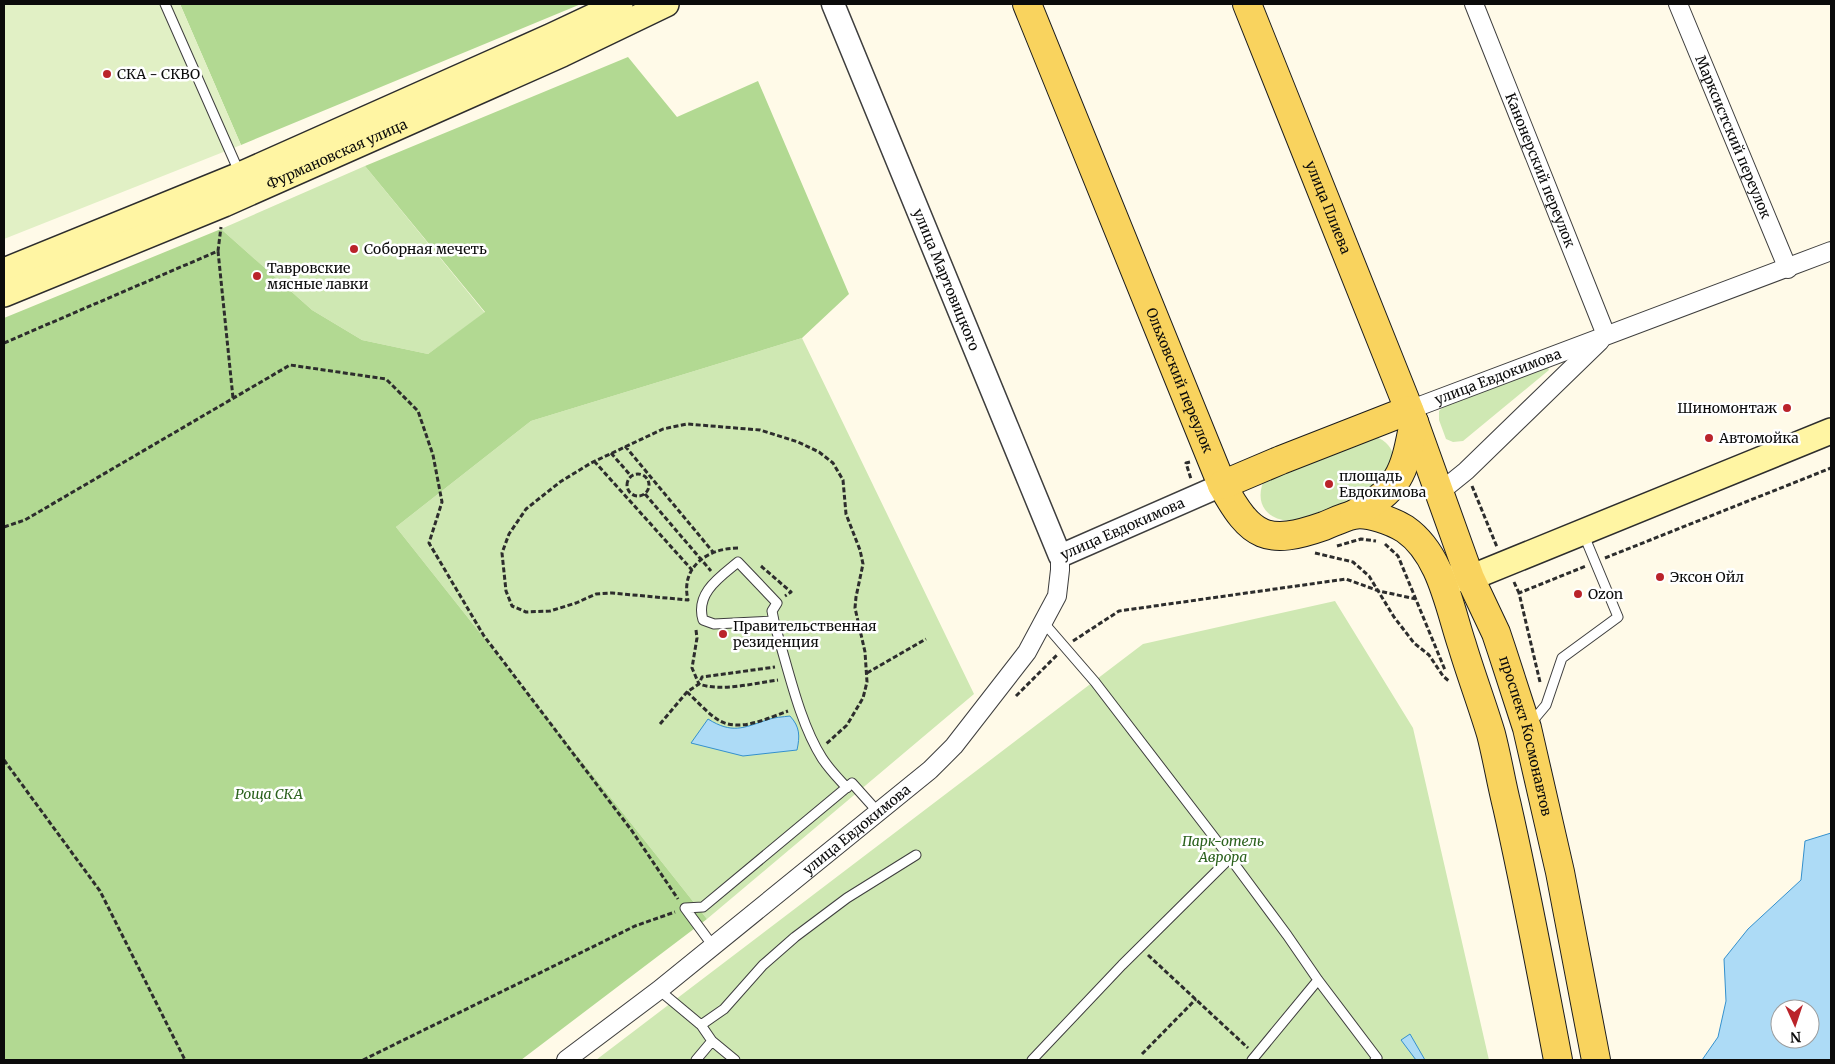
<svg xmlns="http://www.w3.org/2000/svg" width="1835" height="1064" viewBox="0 0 1835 1064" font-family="Merriweather,serif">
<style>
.green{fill:#cfe8b3}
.forest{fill:#b2d992}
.pitch{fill:#e1f0c5}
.water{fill:#addbf6;stroke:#3490cd;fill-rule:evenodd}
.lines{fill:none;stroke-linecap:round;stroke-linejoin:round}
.service-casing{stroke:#3e3e3e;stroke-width:11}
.minor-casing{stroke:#3e3e3e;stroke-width:20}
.tertiary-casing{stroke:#3e3e3e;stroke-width:25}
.secondary-casing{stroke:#2d2d2d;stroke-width:28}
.primary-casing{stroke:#1c1c1c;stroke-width:30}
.path{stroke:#2d2d2d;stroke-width:3;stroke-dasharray:5 2.5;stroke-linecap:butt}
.service{stroke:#fff;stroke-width:9}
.minor{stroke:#fff;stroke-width:18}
.tertiary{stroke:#fff;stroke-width:22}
.secondary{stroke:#fff5a3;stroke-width:25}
.primary{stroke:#f9d35e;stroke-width:28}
.poi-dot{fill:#ba232a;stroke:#fff;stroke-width:2}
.labels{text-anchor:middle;stroke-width:5;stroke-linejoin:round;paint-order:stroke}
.poi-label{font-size:14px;fill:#0b0b0b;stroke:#fff;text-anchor:start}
.street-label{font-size:14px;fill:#0b0b0b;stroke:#fff}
.park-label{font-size:14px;font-style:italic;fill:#2a611c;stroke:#fff}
</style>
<rect width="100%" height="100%" fill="#fffae8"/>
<path class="green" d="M 365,166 L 485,313 L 428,354 L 362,340 L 312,310 L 221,229 Z
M 802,338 L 974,694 L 707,919 L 396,527 L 531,421 Z
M 1546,363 L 1549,370 L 1463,441 L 1453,442 L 1446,439 L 1439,420 L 1439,411 L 1445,405 Z
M 1374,436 C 1387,441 1392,447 1395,461 L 1374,492 L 1295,521 C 1266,522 1252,502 1266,476 Z
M 1335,601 L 1413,728 L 1489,1060 L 596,1060 L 1143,644 Z"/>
<path class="forest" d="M 180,4 L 581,4 L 241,145 Z
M 628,57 L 677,117 L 758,81 L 849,294 L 802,338 L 531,421 L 396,527 L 707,919 L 521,1060 L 4,1060 L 4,318 L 221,229 L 312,310 L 362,340 L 428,354 L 485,312 L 365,166 Z"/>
<path class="pitch" d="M 4,4 L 180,4 L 241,145 L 4,239 Z"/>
<path class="water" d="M 790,716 C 800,727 800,736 797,750 L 743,756 L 691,743 L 708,719 C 732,734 743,728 767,720 C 774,717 783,717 790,716 Z
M 1831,833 L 1831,1060 L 1702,1060 L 1718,1037 L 1726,1001 L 1724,959 L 1748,929 L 1801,880 L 1805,841 ZM 1780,1009 L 1810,1009 L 1810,1039 L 1780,1039 Z
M 1410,1034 L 1425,1060 L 1416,1060 L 1401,1040 Z"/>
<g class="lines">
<defs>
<path id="service" d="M 165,4 L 240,174
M 774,621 L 714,624 L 703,620 C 695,593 720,577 738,562 L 777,603 L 772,611 L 775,626 C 788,667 799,722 822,758 C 829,769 838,778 847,788
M 1044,623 L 1095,682 L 1230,858 L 1287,935 L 1318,980 L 1377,1058 L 1375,1060
M 1530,724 L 1546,705 L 1562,658 L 1618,617 L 1583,533
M 713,946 L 685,908 L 703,907 L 852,783 L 878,812
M 659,990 L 701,1025 L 712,1041 L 735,1060
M 701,1025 L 724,1009 L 763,965 L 795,937 L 847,898 L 916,855
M 696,1060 L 712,1041
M 1032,1060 L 1122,965 L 1230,858
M 1252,1060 L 1318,980"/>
<g id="minor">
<path id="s1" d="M 1474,4 L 1606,335"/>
<path id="s2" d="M 1678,4 L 1788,269"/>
<path id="s3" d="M 1409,410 L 1831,251"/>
<path d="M 1440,492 L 1466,471 L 1600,341"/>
<path id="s4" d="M 566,1060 L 659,990 L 930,770 L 954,746 L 1027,652 L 1057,596 L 1060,570 L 1060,556"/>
</g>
<g id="tertiary">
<path id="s5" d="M 833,4 L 1060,556 L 1222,485"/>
</g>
<g id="secondary">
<path d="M 4,271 L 240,175 L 552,36 L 620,4"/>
<path id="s6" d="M 4,294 L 224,204 L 562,54 L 666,4"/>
<path d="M 1450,578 L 1467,579 L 1470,578 L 1831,431"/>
</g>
<g id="primary">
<path id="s7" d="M 1027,4 L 1222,485 C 1251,538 1267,546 1324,526 C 1334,522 1344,517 1353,515 C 1368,512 1392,521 1405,529 C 1441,554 1449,606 1462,645 C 1471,675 1482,704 1491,734 C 1497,757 1501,782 1507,806 C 1526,890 1542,975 1558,1060"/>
<path id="s8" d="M 1247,4 L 1414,422 L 1470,578 L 1496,633 L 1502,651 L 1527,728 L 1560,872 L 1596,1060"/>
<path d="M 1222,485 L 1281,460 L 1409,410"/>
<path d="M 1354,514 C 1369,505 1388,495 1397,479 C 1407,463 1410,441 1414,422"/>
</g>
</defs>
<use href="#service" class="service-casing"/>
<use href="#minor" class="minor-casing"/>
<use href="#tertiary" class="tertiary-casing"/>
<use href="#secondary" class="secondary-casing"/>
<use href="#primary" class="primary-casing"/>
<path class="path" d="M 218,251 L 233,398
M 4,343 L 218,251 L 221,227
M 625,446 L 713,552
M 611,453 L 631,476
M 594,461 L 692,570
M 1190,462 L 1186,463 L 1191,479
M627 485a11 11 0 1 1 22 0a11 11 0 1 1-22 0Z
M 1472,486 L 1497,547
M 645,494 L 711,571
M 4,527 L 25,520 L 290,365 L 386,379 L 418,411 L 433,455 L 442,502 L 429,543 L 484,636 L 632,831 L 678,899
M 1385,544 L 1398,556 L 1445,670
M 1337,546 L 1361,539 L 1376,541
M 738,548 C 708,548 680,567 688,600 L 612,593 L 596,594 L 576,603 L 550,611 L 526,612 L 512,606 L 506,591 L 502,553 L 509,534 L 526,509 L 560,482 L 591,463 L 663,429 L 687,424 L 760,430 L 798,442 L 819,452 L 833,463 L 843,480 L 846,514 L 860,550 L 863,564 L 856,597 L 855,608 L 865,652 L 867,682 L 863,698 L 847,725 L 826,744
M 1315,553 L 1353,562 L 1369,576 L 1394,617 L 1414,643 L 1429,655 L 1443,676 L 1450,682
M 1605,558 L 1831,468
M 761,566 L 791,592 L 785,596
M 1514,582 L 1519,593
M 696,630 L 697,638 L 692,668 L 699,684 L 702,677 L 775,667
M 1073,641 L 1119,611 L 1346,579 L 1379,591 L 1416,599
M 867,673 L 926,639
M 1540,682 L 1519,593 L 1586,566
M 687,692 C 696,700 709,715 720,721 C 741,732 768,718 788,711
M 1016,696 L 1057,655
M 660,724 L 687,692 L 699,684 C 721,692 755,683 778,680
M 4,760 L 100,891 L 185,1060
M 1148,955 L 1248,1048
M 1142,1054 L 1196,999
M 363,1060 L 635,926 L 675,912"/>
<use href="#service" class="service"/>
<use href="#minor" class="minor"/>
<use href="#tertiary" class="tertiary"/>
<use href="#secondary" class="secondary"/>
<use href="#primary" class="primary"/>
</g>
<g class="poi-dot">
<circle cx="107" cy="74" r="5"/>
<circle cx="354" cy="249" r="5"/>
<circle cx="257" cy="276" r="5"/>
<circle cx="1787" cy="408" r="5"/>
<circle cx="1709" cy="438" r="5"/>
<circle cx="1329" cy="484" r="5"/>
<circle cx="1660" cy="577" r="5"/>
<circle cx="1578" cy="594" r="5"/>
<circle cx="723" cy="634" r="5"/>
</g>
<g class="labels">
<g class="poi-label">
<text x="117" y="79">СКА - СКВО</text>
<text x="364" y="254">Соборная мечеть</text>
<text x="267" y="273">Тавровские<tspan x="267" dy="16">мясные лавки</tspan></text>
<text x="1777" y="413" text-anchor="end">Шиномонтаж</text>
<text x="1719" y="443">Автомойка</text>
<text x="1339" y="481">площадь<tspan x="1339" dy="16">Евдокимова</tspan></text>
<text x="1670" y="582">Эксон Ойл</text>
<text x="1588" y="599">Ozon</text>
<text x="733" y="631">Правительственная<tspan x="733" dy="16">резиденция</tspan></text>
</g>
<g class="street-label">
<text dy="5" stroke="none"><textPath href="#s2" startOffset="144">Марксистский переулок</textPath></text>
<text dy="5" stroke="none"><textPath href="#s6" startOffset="361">Фурмановская улица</textPath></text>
<text dy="5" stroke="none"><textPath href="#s1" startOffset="179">Канонерский переулок</textPath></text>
<text dy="5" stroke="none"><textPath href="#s8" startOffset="219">улица Плиева</textPath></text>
<text dy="5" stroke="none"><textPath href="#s5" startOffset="298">улица Мартовицкого</textPath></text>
<text dy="5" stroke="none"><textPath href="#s3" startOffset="95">улица Евдокимова</textPath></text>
<text dy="5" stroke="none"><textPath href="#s7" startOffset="406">Ольховский переулок</textPath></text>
<text dy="5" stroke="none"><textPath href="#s5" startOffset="665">улица Евдокимова</textPath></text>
<text dy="5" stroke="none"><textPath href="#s8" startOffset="784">проспект Космонавтов</textPath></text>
<text dy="5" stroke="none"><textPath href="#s4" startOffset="371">улица Евдокимова</textPath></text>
</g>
<g class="park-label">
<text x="269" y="799">Роща СКА</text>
<text x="1223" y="846">Парк-отель<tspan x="1223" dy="16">Аврора</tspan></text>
</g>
</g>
<rect width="1835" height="1064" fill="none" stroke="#0b0b0b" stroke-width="10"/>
<g transform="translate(1795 1024) rotate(177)"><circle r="24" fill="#ffffff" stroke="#9d9d9d"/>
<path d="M0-4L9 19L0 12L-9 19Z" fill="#ba232a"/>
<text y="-8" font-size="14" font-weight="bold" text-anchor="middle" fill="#0b0b0b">N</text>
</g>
</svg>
